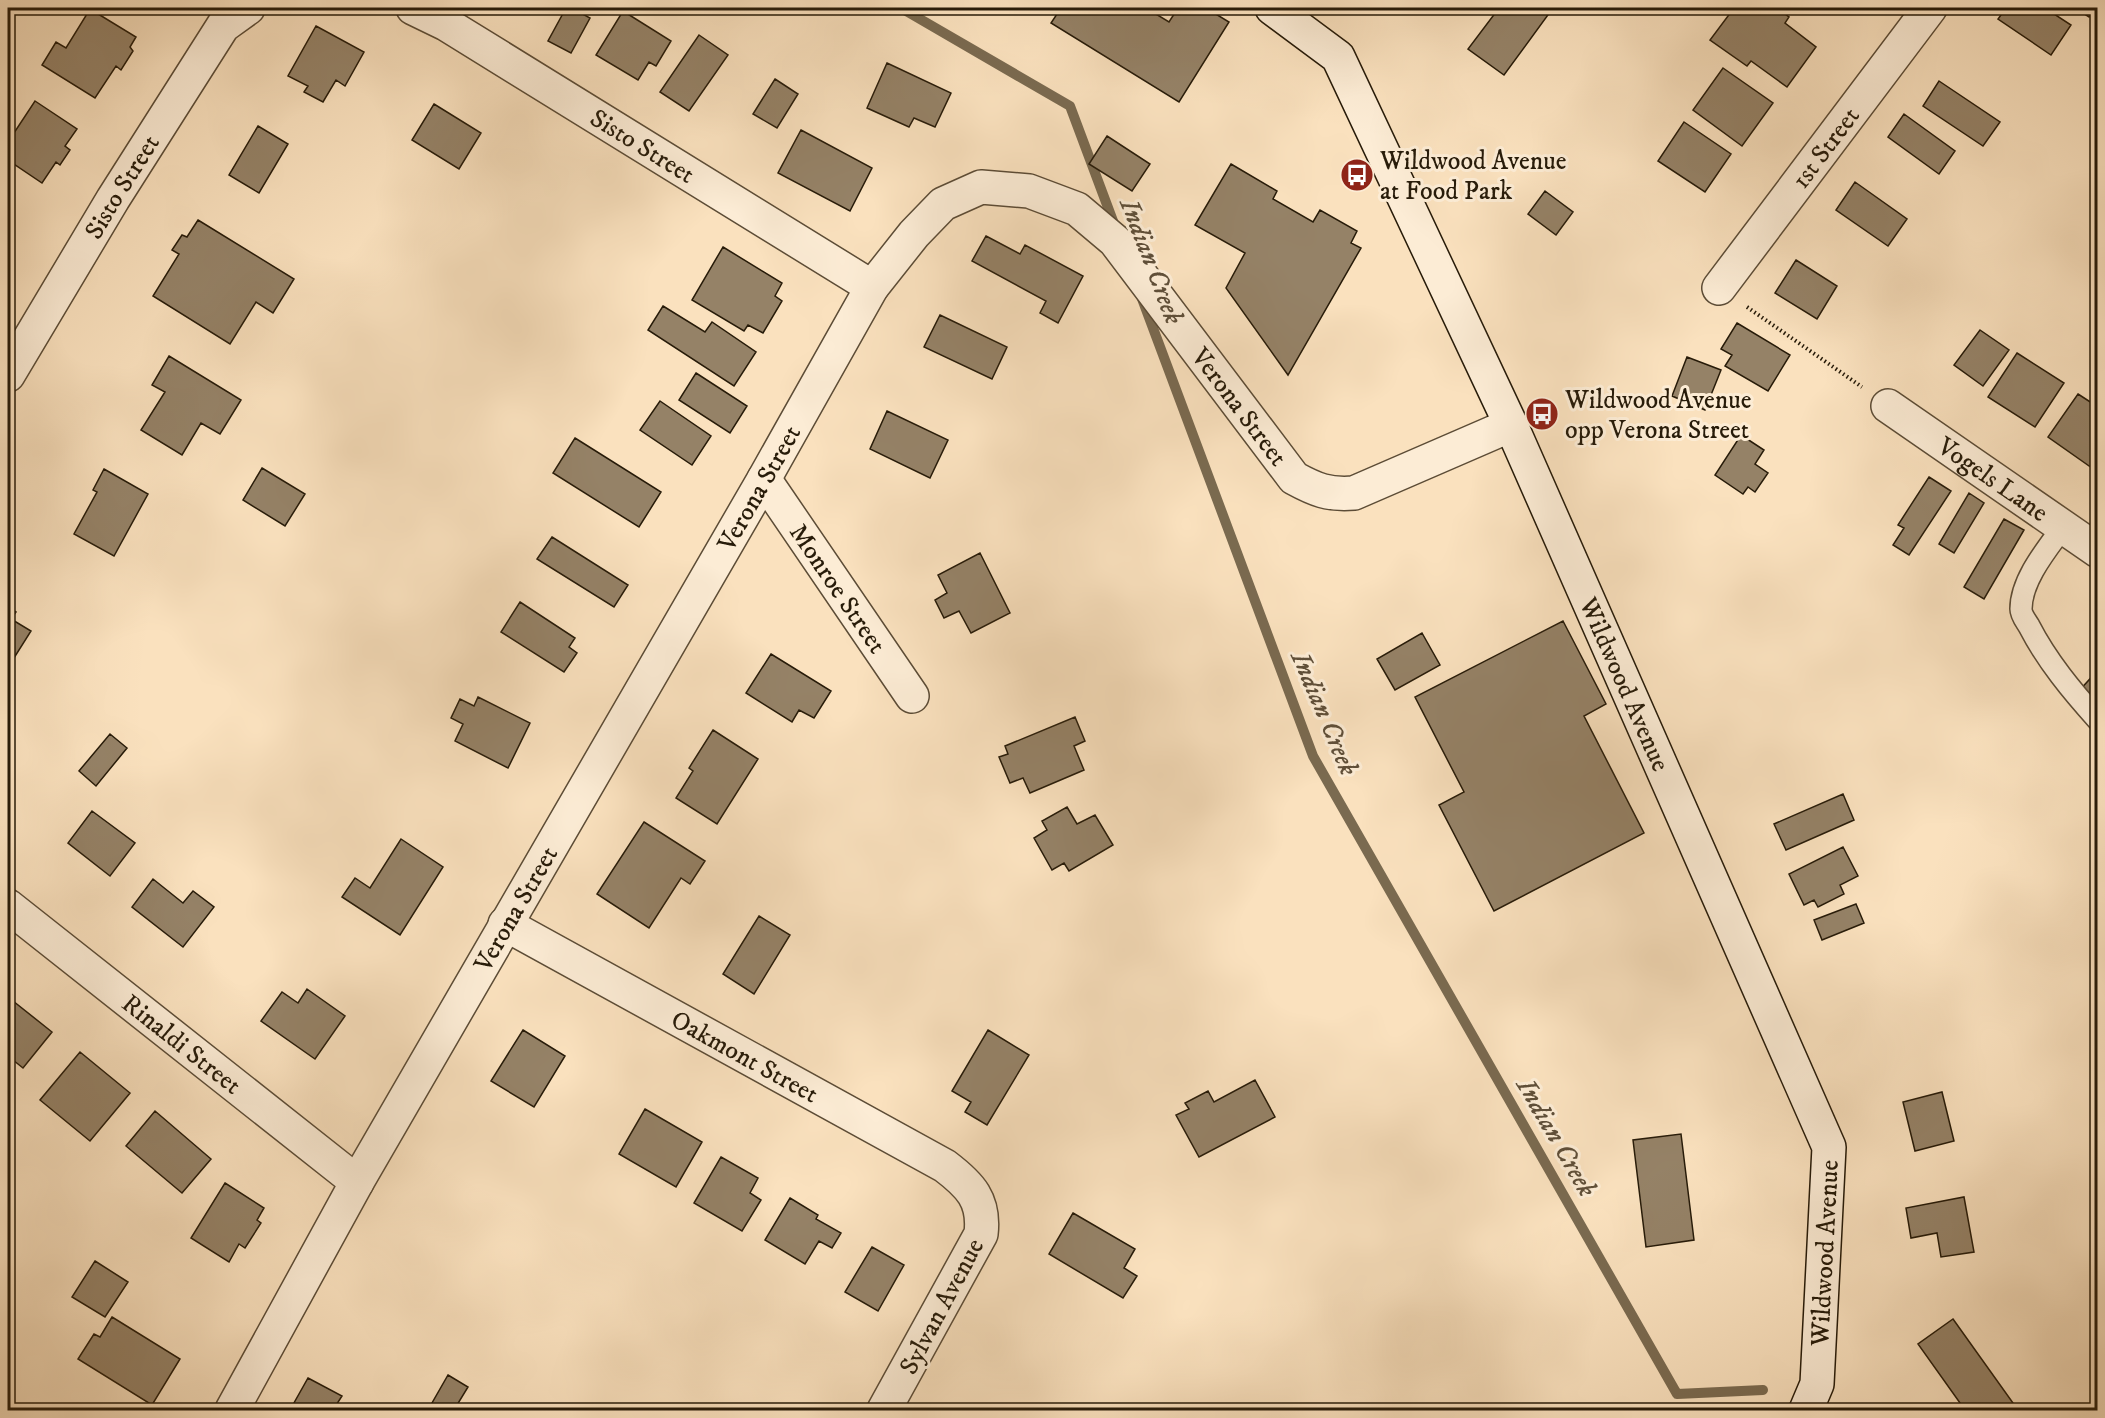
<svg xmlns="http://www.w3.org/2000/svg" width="2105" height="1418" viewBox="0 0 2105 1418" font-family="'IM FELL DW Pica',serif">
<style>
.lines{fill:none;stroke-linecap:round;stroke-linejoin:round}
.stream{stroke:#7a6a50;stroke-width:10}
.building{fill:#958267;stroke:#271b09;stroke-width:1.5}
.lane-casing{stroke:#5c4c36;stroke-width:24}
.street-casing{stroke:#5c4c36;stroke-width:36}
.secondary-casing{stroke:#271b09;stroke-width:36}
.path{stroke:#271b09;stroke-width:4;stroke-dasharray:1.5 3;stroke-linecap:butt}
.lane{stroke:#fcecd5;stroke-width:21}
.street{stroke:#fcecd5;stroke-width:33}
.secondary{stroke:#fcecd5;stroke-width:33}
.labels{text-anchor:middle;stroke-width:6;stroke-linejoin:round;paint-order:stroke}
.street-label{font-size:26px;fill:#271b09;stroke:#fcecd5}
.poi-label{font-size:26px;fill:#271b09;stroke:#fcecd5;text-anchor:start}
.water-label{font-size:27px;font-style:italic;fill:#5f4f39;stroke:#fcecd5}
</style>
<rect width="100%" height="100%" fill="#fae1be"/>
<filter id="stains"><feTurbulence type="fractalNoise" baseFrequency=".00333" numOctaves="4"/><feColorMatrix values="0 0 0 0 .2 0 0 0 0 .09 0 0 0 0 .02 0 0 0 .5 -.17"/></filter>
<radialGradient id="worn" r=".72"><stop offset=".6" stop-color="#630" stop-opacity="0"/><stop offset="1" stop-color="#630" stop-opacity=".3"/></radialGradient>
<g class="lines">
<path class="stream" d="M 901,8 L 1070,106 L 1116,229
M 1141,296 L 1313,756 L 1677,1394 L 1763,1390"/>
</g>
<path class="building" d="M 566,8 L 572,8 L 590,18 L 571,53 L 548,41 Z
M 1061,8 L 1146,8 L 1169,22 L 1178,8 L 1206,8 L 1229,22 L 1179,102 L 1051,23 Z
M 1499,8 L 1553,8 L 1504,75 L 1468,49 Z
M 1734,8 L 1777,8 L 1789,17 L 1785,23 L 1816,47 L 1787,87 L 1751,61 L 1747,66 L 1710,40 Z
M 2006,8 L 2045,8 L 2071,25 L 2051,55 L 1998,19 Z
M 2075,8 L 2095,8 L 2089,17 Z
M 90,9 L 136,37 L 130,47 L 133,51 L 121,70 L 116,66 L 95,98 L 42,65 L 56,42 L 66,48 Z
M 623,11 L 671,41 L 656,66 L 649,62 L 638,80 L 596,55 Z
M 316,26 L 364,52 L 345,86 L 336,80 L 323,102 L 304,92 L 308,86 L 288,76 Z
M 699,35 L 728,55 L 689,111 L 660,92 Z
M 887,63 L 951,93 L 935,127 L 914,118 L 909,127 L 867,108 Z
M 1723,68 L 1773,103 L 1742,146 L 1693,110 Z
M 775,79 L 798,94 L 777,128 L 753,114 Z
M 1939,81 L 2000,122 L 1983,146 L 1923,106 Z
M 35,101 L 77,129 L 65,146 L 70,150 L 60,165 L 56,162 L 42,183 L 8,160 L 8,142 Z
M 434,104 L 481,133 L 459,169 L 412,140 Z
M 1904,114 L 1955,151 L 1939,174 L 1888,137 Z
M 1684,122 L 1731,154 L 1705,192 L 1658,161 Z
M 258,126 L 288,144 L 259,193 L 229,175 Z
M 801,130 L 872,168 L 850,211 L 778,173 Z
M 1107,136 L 1150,164 L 1132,191 L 1089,164 Z
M 1231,164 L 1277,191 L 1273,199 L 1313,222 L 1320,210 L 1357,231 L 1351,243 L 1361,248 L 1288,375 L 1226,288 L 1245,253 L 1195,225 Z
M 1855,182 L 1907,219 L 1888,246 L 1836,210 Z
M 1545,191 L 1573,212 L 1556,235 L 1528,214 Z
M 198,220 L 294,279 L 273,313 L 256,302 L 230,344 L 153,296 L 179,254 L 172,250 L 182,235 L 187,237 Z
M 986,236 L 1020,254 L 1025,245 L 1083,276 L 1058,323 L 1040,313 L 1046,301 L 972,261 Z
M 723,247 L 782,283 L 775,296 L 782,301 L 763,333 L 748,325 L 744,331 L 692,300 Z
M 1796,260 L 1837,286 L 1817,319 L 1775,293 Z
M 663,306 L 705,332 L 712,322 L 756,352 L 734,386 L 648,330 Z
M 940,315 L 1007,347 L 992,379 L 924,347 Z
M 1737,323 L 1790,355 L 1768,391 L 1725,366 L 1732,355 L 1721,349 Z
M 1980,330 L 2009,350 L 1983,386 L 1954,365 Z
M 2017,353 L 2064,383 L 2035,427 L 1988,397 Z
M 169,356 L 241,400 L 220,434 L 201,423 L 182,455 L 141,430 L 165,392 L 152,385 Z
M 1687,357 L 1721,370 L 1705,410 L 1672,396 Z
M 696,373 L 747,406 L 730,433 L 679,400 Z
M 2078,394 L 2098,407 L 2098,460 L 2092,468 L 2048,437 Z
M 660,401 L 711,436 L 692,465 L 640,430 Z
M 887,411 L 948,440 L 930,478 L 870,449 Z
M 1741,435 L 1764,450 L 1755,464 L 1768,473 L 1755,492 L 1748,487 L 1743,494 L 1715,475 Z
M 575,438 L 661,492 L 639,527 L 553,473 Z
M 262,468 L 305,494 L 285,526 L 243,500 Z
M 104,469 L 148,494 L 114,556 L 74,534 L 97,492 L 93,490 Z
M 1929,477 L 1951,491 L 1909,555 L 1893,545 L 1904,528 L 1898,525 Z
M 1969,493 L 1984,503 L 1954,553 L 1939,544 Z
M 2004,519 L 2024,530 L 1984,599 L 1964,587 Z
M 552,537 L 628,585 L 614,607 L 537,559 Z
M 980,553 L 1010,613 L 971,633 L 959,611 L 944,618 L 935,600 L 947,593 L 938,575 Z
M 520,602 L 575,638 L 569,647 L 577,653 L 564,672 L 501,632 Z
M 8,607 L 16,612 L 11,619 L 31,631 L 14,658 L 8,654 Z
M 1563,621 L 1606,704 L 1584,716 L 1644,833 L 1494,911 L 1439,805 L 1464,792 L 1415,697 Z
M 1422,633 L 1440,665 L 1395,690 L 1377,659 Z
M 771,654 L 831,691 L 814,718 L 799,710 L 792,722 L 746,693 Z
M 2098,670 L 2098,708 L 2078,692 Z
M 478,697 L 530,723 L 508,768 L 455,741 L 463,724 L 451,718 L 460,699 L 474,706 Z
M 1075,717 L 1085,741 L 1074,746 L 1084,770 L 1030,793 L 1023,778 L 1010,783 L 999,757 L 1008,754 L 1005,746 Z
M 713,730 L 758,759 L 717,824 L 676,798 L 693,771 L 689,768 Z
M 110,734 L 127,748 L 96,786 L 79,771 Z
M 1843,794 L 1854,820 L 1786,850 L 1774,824 Z
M 1067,807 L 1077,824 L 1095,815 L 1113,845 L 1069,871 L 1064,863 L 1052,870 L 1034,838 L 1047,830 L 1042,821 Z
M 92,811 L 135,843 L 110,876 L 68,843 Z
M 644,822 L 705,861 L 690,884 L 681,878 L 649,928 L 597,894 Z
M 401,839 L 443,867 L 400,935 L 342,897 L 355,878 L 370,888 Z
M 1843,847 L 1858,876 L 1840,885 L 1844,894 L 1818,907 L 1814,900 L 1804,905 L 1789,874 Z
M 153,879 L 183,903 L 193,891 L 214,907 L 183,947 L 132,907 Z
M 1856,904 L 1864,923 L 1822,940 L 1814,920 Z
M 759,916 L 790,935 L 754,994 L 723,974 Z
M 307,989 L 345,1016 L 315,1059 L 261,1021 L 282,992 L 298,1003 Z
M 8,997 L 52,1032 L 23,1068 L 8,1056 Z
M 523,1030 L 565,1056 L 534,1107 L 491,1081 Z
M 988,1030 L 1029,1055 L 987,1125 L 965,1112 L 971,1102 L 952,1091 Z
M 80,1052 L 130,1093 L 90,1141 L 40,1100 Z
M 1255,1080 L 1275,1117 L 1199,1157 L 1176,1115 L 1189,1109 L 1185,1103 L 1208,1091 L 1214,1102 Z
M 1942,1092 L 1954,1141 L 1915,1151 L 1903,1102 Z
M 645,1109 L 702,1142 L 676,1187 L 619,1154 Z
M 155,1111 L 211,1159 L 182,1193 L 126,1146 Z
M 1681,1134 L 1694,1240 L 1646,1247 L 1633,1140 Z
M 721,1157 L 758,1178 L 750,1193 L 761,1200 L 742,1231 L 694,1203 Z
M 225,1183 L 264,1208 L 257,1220 L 261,1223 L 245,1248 L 239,1244 L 229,1262 L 191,1238 Z
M 1964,1197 L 1974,1252 L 1941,1257 L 1937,1233 L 1911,1238 L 1906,1208 Z
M 790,1198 L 818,1215 L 816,1219 L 841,1233 L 832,1248 L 819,1241 L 805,1264 L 765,1240 Z
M 1073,1213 L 1135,1249 L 1124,1268 L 1137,1276 L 1123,1298 L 1049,1254 Z
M 872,1247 L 904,1265 L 878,1311 L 845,1292 Z
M 95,1261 L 128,1282 L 105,1317 L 72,1297 Z
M 112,1317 L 180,1359 L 152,1405 L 78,1359 L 94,1334 L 100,1337 Z
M 1953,1319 L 2018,1410 L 1965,1410 L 1918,1344 Z
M 448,1375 L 468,1387 L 454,1410 L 444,1410 L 432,1403 Z
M 308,1378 L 342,1396 L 333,1410 L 290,1410 Z"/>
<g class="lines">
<defs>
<path id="lane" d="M 2063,527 C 2047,549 2021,580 2021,609 C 2021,615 2026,621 2029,626 C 2047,661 2072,691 2098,720"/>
<g id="street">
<path id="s1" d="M 413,8 L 446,24 L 872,287"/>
<path id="s2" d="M 1719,288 L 1930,8"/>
<path id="s3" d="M 8,375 L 113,199 L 223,26 L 248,8"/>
<path id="s4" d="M 1888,406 L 2098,551"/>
<path id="s5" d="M 764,479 L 912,696"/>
<path id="s6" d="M 8,906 L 357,1182"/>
<path id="s7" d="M 505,924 L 945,1166 C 970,1185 985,1200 981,1234 L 884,1410"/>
<path id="s8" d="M 232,1410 L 357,1182 L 764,479 L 872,287 L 914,234 L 943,204 L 981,187 L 1029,191 L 1077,209 L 1115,241 L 1294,478 C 1316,490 1328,495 1354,493 L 1511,425"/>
</g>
<g id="secondary">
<path id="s9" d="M 1272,8 L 1338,57 L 1511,425 L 1829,1147 L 1817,1384 L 1806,1410"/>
</g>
</defs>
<use href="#lane" class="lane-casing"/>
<use href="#street" class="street-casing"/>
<use href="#secondary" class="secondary-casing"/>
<path class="path" d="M 1747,307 L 1862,387"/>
<use href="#lane" class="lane"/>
<use href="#street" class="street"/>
<use href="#secondary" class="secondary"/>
</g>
<defs>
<symbol id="bus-disc" viewBox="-11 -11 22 22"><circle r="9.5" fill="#8f2418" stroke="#fcecd5"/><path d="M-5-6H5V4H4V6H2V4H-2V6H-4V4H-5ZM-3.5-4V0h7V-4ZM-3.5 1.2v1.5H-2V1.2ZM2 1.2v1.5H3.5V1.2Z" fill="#fff"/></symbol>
</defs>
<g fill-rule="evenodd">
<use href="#bus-disc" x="1338" y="156" width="38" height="38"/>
<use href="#bus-disc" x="1523" y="395" width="38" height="38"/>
</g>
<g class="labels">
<g class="street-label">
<text dy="9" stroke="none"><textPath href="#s1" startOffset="268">Sisto Street</textPath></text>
<text dy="9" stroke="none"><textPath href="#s2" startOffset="176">1st Street</textPath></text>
<text dy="9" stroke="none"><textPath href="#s3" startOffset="220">Sisto Street</textPath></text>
<text dy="9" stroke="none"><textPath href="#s8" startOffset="1800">Verona Street</textPath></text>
<text dy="9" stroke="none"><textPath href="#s4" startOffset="128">Vogels Lane</textPath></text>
<text dy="9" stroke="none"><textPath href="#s8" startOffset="1062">Verona Street</textPath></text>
<text dy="9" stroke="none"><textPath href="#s5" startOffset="132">Monroe Street</textPath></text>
<text dy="9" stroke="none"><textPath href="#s9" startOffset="772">Wildwood Avenue</textPath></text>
<text dy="9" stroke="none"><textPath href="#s8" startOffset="576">Verona Street</textPath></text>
<text dy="9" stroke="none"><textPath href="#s6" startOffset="222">Rinaldi Street</textPath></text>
<text dy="9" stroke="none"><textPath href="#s7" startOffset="274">Oakmont Street</textPath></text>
<text transform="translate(1824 1253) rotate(-87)" y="9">Wildwood Avenue</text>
<text transform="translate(941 1306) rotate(-62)" y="9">Sylvan Avenue</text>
</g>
<g class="poi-label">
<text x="1380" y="169">Wildwood Avenue<tspan x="1380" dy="30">at Food Park</tspan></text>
<text x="1565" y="408">Wildwood Avenue<tspan x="1565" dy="30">opp Verona Street</tspan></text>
</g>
<g class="water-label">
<text transform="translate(1152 261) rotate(69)" y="9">Indian Creek</text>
<text transform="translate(1325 713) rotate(67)" y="9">Indian Creek</text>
<text transform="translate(1557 1137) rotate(60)" y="9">Indian Creek</text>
</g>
</g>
<rect width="2105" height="1418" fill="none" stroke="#fae1be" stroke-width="30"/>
<rect x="9" y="9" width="2087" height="1400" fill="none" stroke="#271b09" stroke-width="3"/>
<rect x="15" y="15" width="2075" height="1388" fill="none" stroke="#271b09" stroke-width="1.5"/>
<rect width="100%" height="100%" filter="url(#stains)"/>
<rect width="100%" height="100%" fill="url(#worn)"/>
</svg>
